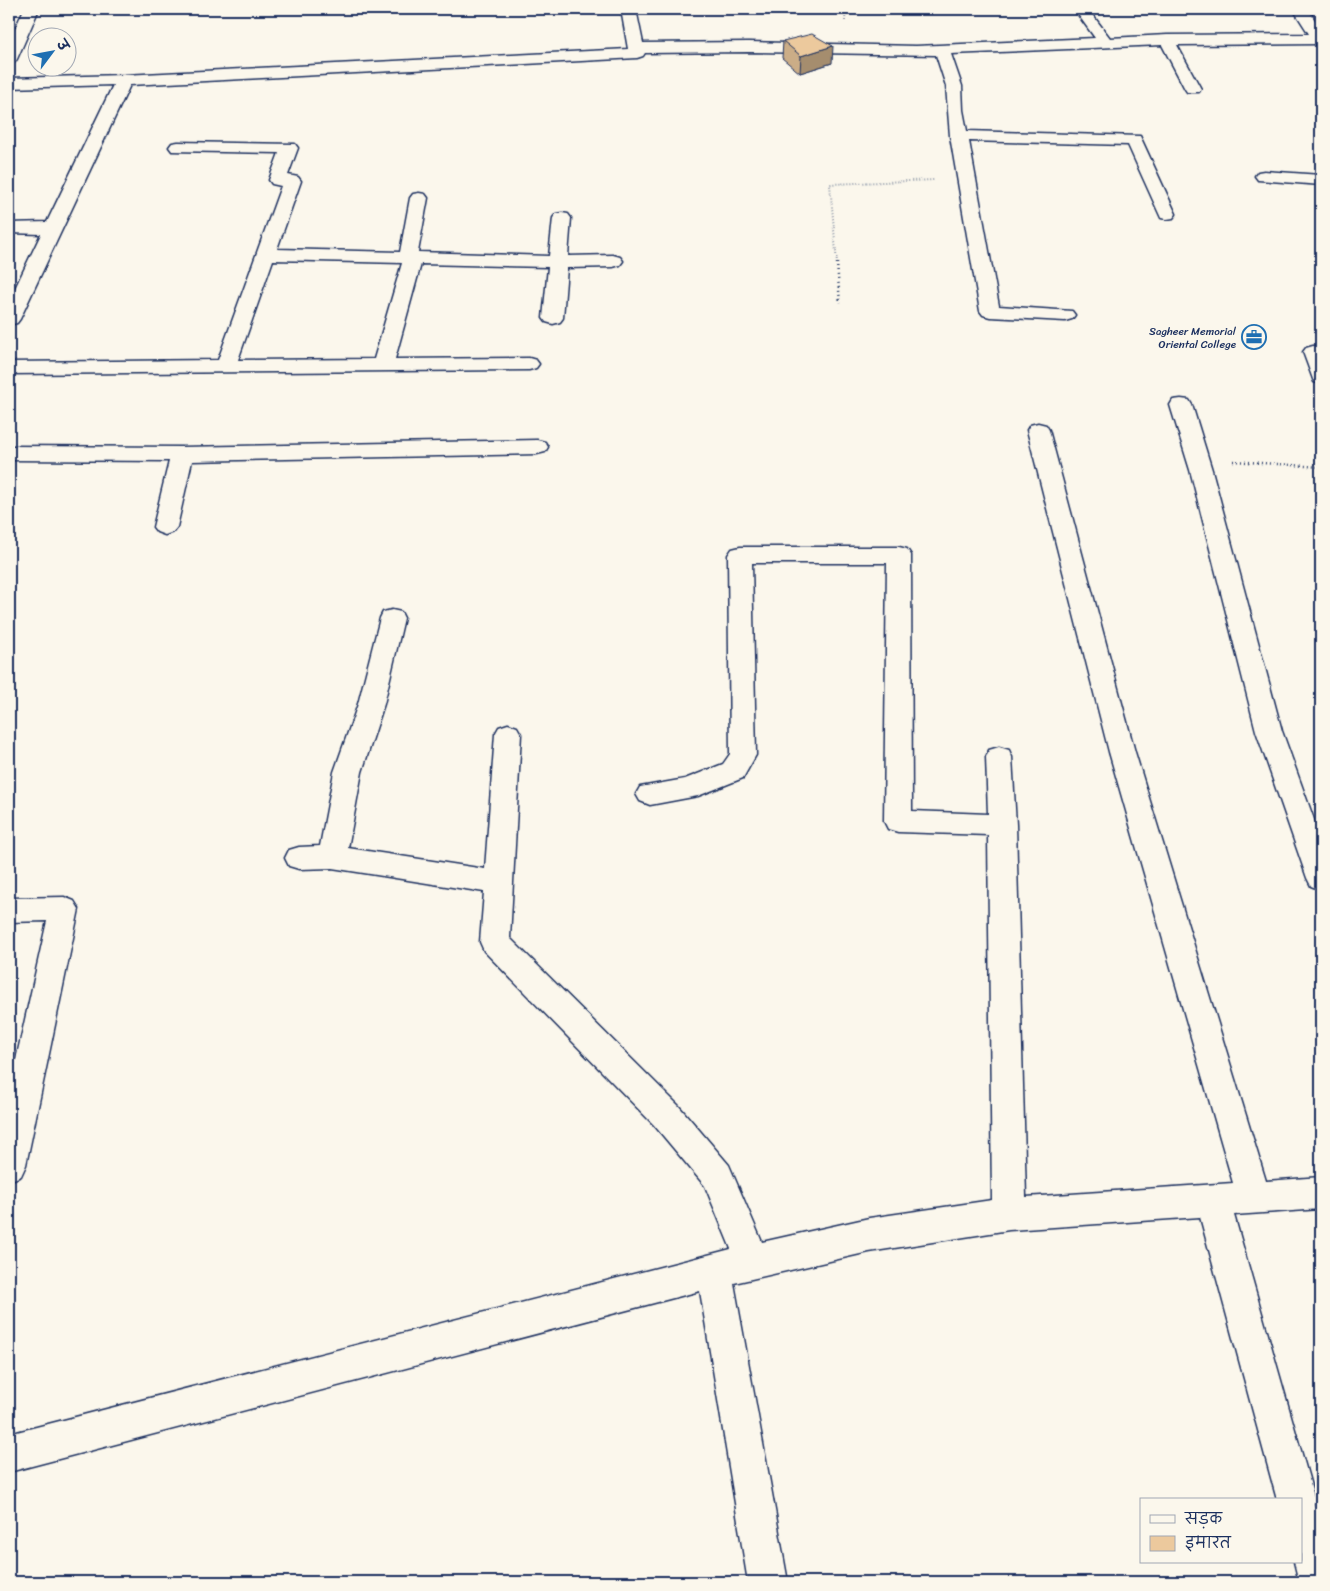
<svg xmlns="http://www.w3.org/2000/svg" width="1330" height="1591" viewBox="0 0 1330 1591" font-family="Sriracha,'Playpen Sans Deva',sans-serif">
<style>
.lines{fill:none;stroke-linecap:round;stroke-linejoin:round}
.minor-casing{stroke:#1b2f5e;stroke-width:3}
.path-far1{stroke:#1b2f5e;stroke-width:2;stroke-dasharray:0.5 2.5;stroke-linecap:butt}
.path{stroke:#1b2f5e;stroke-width:2.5;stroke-dasharray:1 3;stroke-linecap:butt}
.minor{fill:#fbf7ec;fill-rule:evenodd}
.wall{fill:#cbad87;stroke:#1b2f5e}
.shaded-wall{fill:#a58d6e;stroke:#1b2f5e}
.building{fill:#ecc99d;stroke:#1b2f5e}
.labels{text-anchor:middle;stroke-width:4.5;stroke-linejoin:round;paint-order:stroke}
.far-poi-label{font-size:11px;fill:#1b2f5e;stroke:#fbf7ec;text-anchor:end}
</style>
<rect width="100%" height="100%" fill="#fbf7ec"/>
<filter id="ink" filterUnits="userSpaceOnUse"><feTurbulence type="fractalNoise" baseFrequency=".02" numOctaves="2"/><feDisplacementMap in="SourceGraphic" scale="10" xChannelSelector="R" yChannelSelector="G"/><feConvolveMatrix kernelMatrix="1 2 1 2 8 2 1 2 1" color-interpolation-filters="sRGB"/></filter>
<g filter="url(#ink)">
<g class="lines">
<defs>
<path id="minor" d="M 24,9 L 39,9 L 17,59 L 15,62 L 9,64 L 9,42 Z
M 621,9 L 636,9 L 643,43 L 749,42 L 916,46 L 1095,38 L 1074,9 L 1088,9 L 1110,38 L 1167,35 L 1309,34 L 1293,9 L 1308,9 L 1321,30 L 1321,44 L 1177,45 L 1201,89 L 1199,92 L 1187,92 L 1185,89 L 1162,45 L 951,54 L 962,86 L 963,110 L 967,131 L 1140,136 L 1176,214 L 1173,218 L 1167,219 L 1161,218 L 1128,145 L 969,141 L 999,306 L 1072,311 L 1075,315 L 1072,319 L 1065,321 L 990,317 L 983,315 L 980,311 L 950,136 L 946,86 L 936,55 L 749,52 L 645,53 L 643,56 L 637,58 L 130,85 L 20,319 L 17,323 L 9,325 L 9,301 L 41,234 L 9,233 L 9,223 L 47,222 L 113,85 L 9,88 L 9,78 L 124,75 L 628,49 Z
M 178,142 L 295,144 L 298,148 L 288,175 L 298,177 L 301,181 L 277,249 L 400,252 L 410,198 L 413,194 L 419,193 L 425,194 L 428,198 L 418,252 L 549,256 L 553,218 L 556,214 L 562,213 L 568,214 L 571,218 L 568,256 L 613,255 L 620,257 L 623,261 L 620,265 L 613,267 L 567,268 L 563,318 L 560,322 L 553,324 L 546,322 L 543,318 L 548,267 L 421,264 L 395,359 L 529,358 L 536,360 L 539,364 L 536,368 L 529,370 L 9,374 L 9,362 L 218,360 L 281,186 L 272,184 L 269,180 L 279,153 L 172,151 L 169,147 L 172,143 ZM 273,260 L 402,263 L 374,359 L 238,360 Z
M 1264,171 L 1321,175 L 1321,185 L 1258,180 L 1255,176 L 1258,172 Z
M 1313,346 L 1321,346 L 1321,384 L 1314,382 L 1303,352 L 1306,348 Z
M 1181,399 L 1189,400 L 1192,405 L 1212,470 L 1282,731 L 1321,839 L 1321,890 L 1311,886 L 1307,878 L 1256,731 L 1190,470 L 1170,405 L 1173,400 Z
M 1038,423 L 1046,425 L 1049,430 L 1135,752 L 1266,1181 L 1321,1177 L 1321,1209 L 1234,1215 L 1315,1500 L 1314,1504 L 1321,1521 L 1321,1582 L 1299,1582 L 1294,1562 L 1301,1562 L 1301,1500 L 1277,1500 L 1200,1217 L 1009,1230 L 869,1252 L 734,1283 L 788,1582 L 748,1582 L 700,1291 L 9,1472 L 9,1434 L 731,1249 L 705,1186 L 654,1125 L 484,951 L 480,942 L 484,892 L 332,868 L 299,869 L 289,866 L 285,858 L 289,850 L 299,847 L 320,846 L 334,772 L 358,704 L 380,618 L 383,612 L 392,610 L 401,612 L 404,618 L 384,704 L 362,772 L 348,848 L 485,869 L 495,734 L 499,727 L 508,724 L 517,727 L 521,734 L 510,938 L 678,1105 L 729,1165 L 762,1242 L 869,1218 L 992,1200 L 988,835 L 898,832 L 888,829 L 884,821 L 887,563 L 752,563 L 756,755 L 743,778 L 698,796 L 650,805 L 640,801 L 636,794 L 640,787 L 685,779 L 723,764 L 730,754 L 728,555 L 732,549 L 740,547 L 899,547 L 907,549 L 911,555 L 912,811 L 988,814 L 986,757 L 989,750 L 999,747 L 1009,750 L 1012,757 L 1016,825 L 1026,1197 L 1233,1183 L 1109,752 L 1027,430 L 1030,425 Z
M 537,440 L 545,442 L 548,447 L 545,452 L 537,454 L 192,461 L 177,527 L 173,532 L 165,535 L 157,532 L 153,527 L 169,461 L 9,460 L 9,446 L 182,447 Z
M 64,897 L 74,901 L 79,909 L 26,1165 L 21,1176 L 9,1181 L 9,1091 L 47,921 L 9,922 L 9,898 Z"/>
</defs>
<use href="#minor" class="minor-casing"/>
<path class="path-far1" d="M 845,21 L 846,9
M 837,264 L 830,184 L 935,180"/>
<path class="path" d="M 837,263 L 840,303
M 1233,461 L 1321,467"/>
<use href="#minor" class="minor"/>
</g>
<path class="wall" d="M 783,41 L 832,63 L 800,73 L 782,58 Z"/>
<path class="shaded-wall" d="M 833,46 L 832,63 L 800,73 L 801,56 Z"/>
<path class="building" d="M 812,34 L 833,46 L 801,56 L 783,41 Z"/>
</g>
<defs>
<symbol id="office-ring" viewBox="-11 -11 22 22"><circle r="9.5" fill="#fbf7ec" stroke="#1f6fb2" stroke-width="1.5"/><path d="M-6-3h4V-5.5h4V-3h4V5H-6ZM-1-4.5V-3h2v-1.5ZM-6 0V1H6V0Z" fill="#1f6fb2"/></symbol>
</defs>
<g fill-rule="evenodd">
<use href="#office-ring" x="1240" y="323" width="28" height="28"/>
</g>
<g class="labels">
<g class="far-poi-label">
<text x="1236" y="335">Sagheer Memorial<tspan x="1236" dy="13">Oriental College</tspan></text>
</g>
</g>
<rect width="1330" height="1591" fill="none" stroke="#fbf7ec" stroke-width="30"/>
<rect x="15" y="15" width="1300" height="1561" fill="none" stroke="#1b2f5e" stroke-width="2" filter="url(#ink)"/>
<rect x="1140" y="1498" width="162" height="65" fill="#fbf7ec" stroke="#a1a7b3"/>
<rect x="1150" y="1515" width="25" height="8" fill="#fbf7ec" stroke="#a1a7b3"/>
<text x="1185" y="1524" font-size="15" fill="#1b2f5e">सड़क</text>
<rect x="1150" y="1536" width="25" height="15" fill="#ecc99d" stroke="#a1a7b3"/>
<text x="1185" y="1548" font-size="15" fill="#1b2f5e">इमारत</text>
<g transform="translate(52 52) rotate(58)"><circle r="24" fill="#fbf7ec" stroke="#a1a7b3"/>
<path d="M0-4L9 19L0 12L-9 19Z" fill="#1f6fb2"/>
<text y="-8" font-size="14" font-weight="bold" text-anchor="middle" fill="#1b2f5e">उ</text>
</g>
</svg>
